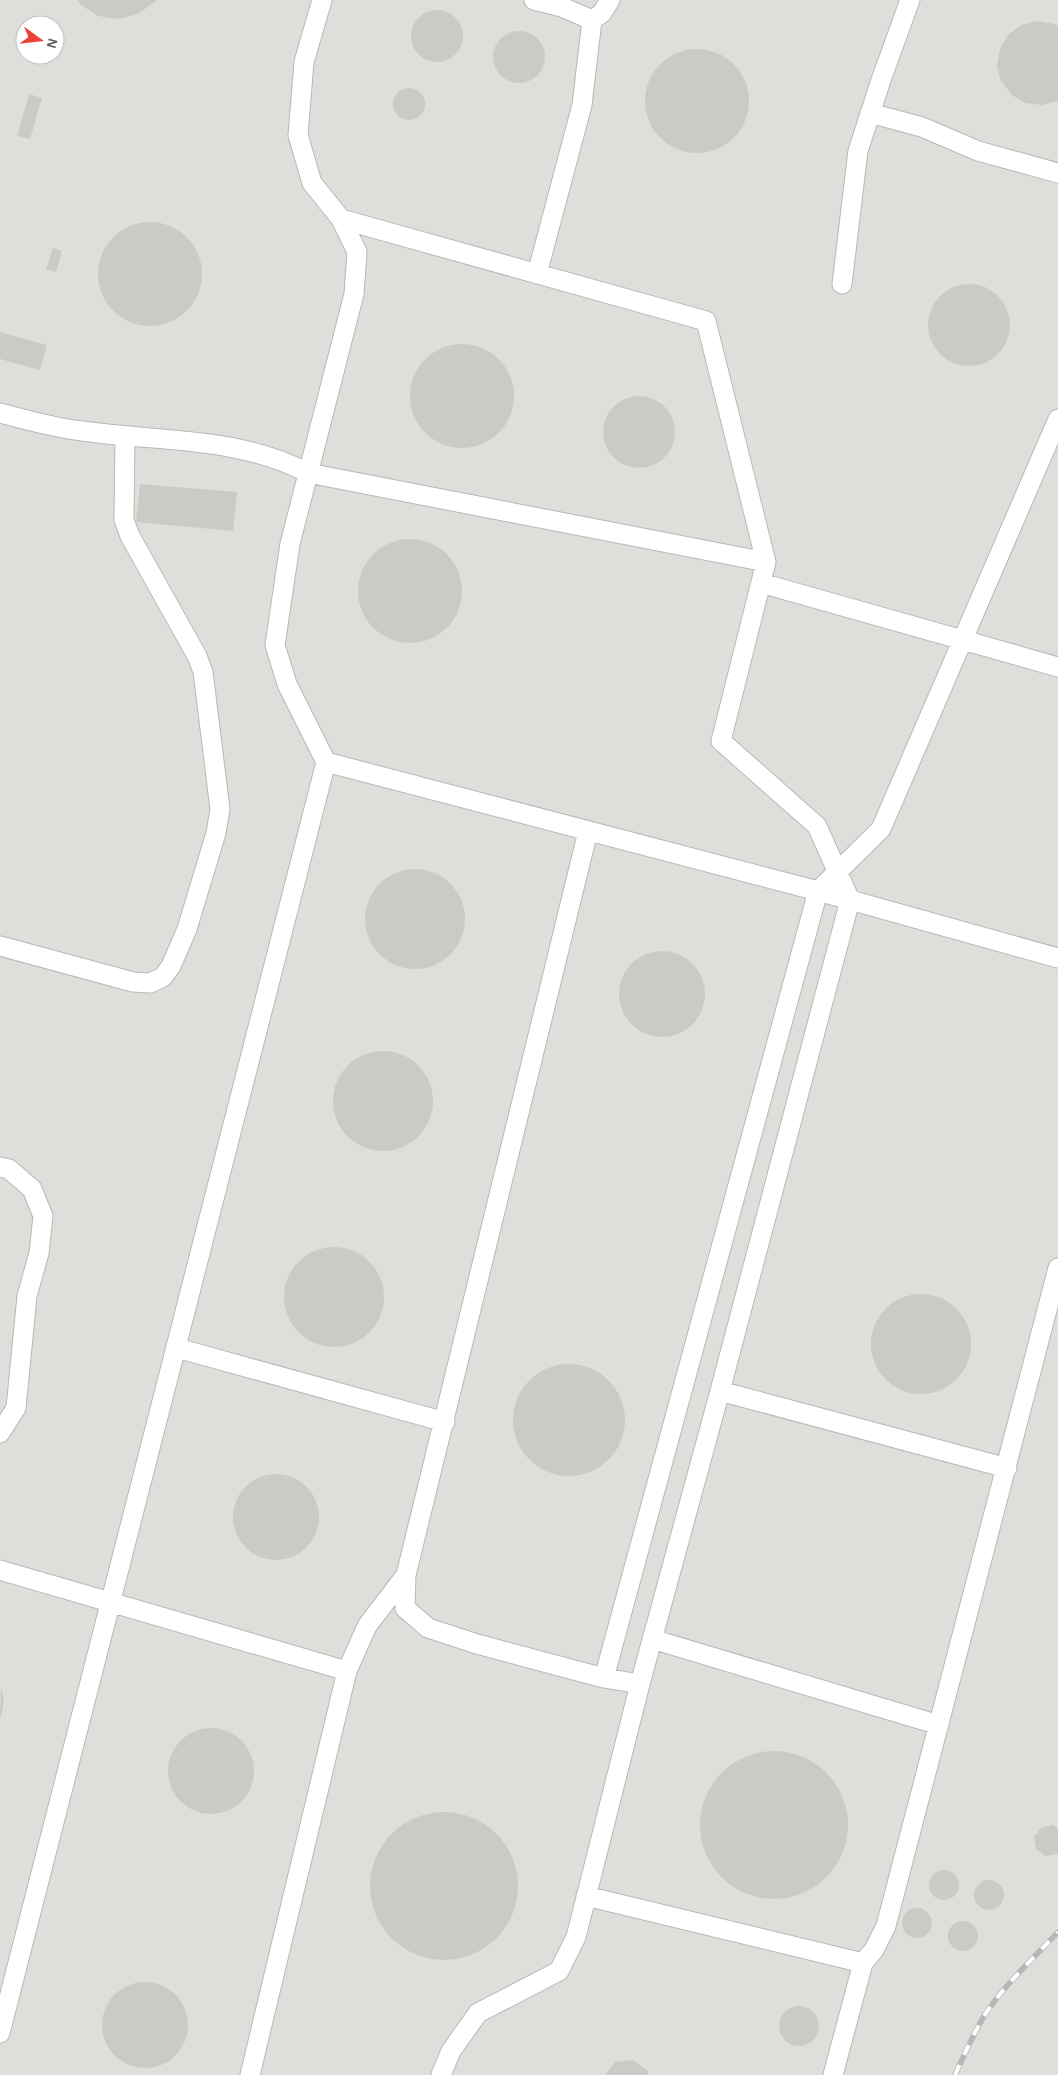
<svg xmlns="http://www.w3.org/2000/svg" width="1058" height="2075" viewBox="0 0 1058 2075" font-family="'Alegreya Sans',sans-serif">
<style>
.industrial{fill:#e0deda;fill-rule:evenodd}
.building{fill:#cccac5}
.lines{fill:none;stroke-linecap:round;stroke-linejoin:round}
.minor-casing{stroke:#b5b8bc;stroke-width:21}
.minor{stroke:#fff;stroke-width:19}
.rail-casing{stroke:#b6b7b8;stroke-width:5.5}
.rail{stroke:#fff;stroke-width:4;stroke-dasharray:11;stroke-linecap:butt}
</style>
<rect width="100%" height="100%" fill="#f1efe8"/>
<path class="industrial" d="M 0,0 L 1058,0 L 1058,2075 L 0,2075 ZM 25,25 L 55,25 L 55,55 L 25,55 Z"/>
<path class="building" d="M 77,0 L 157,0 L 138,14 L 119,19 L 98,16 L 81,5 Z
M411 36a26 26 0 1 1 52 0a26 26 0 1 1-52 0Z
M 1037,21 L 1054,24 L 1058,26 L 1058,101 L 1042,105 L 1025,103 L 1012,95 L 1001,81 L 997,66 L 1000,49 L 1008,35 L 1021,25 Z
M493 57a26 26 0 1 1 52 0a26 26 0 1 1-52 0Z
M645 101a52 52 0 1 1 104 0a52 52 0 1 1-104 0Z
M393 104a16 16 0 1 1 32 0a16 16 0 1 1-32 0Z
M 29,94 L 42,98 L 30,139 L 17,136 Z
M98 274a52 52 0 1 1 104 0a52 52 0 1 1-104 0Z
M 53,248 L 62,251 L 56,272 L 46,269 Z
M928 325a41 41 0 1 1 82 0a41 41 0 1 1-82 0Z
M 0,332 L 47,345 L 40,370 L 0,359 Z
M410 396a52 52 0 1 1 104 0a52 52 0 1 1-104 0Z
M603 432a36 36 0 1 1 72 0a36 36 0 1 1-72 0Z
M 140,484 L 237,492 L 233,531 L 136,522 Z
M358 591a52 52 0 1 1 104 0a52 52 0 1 1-104 0Z
M365 919a50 50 0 1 1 100 0a50 50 0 1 1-100 0Z
M619 994a43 43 0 1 1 86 0a43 43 0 1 1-86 0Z
M333 1101a50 50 0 1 1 100 0a50 50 0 1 1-100 0Z
M284 1297a50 50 0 1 1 100 0a50 50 0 1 1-100 0Z
M871 1344a50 50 0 1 1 100 0a50 50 0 1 1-100 0Z
M513 1420a56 56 0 1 1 112 0a56 56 0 1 1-112 0Z
M233 1517a43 43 0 1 1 86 0a43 43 0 1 1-86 0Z
M 1,1688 L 4,1700 L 1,1717 L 0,1717 Z
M168 1771a43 43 0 1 1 86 0a43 43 0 1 1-86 0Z
M700 1825a74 74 0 1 1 148 0a74 74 0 1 1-148 0Z
M370 1886a74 74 0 1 1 148 0a74 74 0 1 1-148 0Z
M 1053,1825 L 1058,1829 L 1058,1854 L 1045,1856 L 1036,1849 L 1034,1837 L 1042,1827 Z
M929 1885a15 15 0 1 1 30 0a15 15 0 1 1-30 0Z
M974 1895a15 15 0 1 1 30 0a15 15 0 1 1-30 0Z
M902 1923a15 15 0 1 1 30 0a15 15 0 1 1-30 0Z
M948 1936a15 15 0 1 1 30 0a15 15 0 1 1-30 0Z
M102 2025a43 43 0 1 1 86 0a43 43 0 1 1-86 0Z
M779 2026a20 20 0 1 1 40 0a20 20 0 1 1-40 0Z
M 633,2060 L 648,2071 L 648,2075 L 605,2075 L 615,2062 Z"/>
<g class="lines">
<defs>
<path id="minor" d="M 534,0 L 562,7 L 592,20 L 582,105 L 537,274
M 592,20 L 602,13 L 610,0
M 870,113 L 922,127 L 978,151 L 1058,173
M 341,219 L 706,321 L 766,562 L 721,741 L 817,826 L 850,900 L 720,1391 L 640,1684 L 576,1937 L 559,1971 L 478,2013 L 451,2051 L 441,2075
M 842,284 L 858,151 L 881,80 L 910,0
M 0,413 C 27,420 54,428 82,431 C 157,442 238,436 308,473 L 766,562
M 761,583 L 1058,667
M 326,762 L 818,891 L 1058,958
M 588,831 L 406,1575 L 405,1608 L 428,1628 L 477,1644 L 604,1678 L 640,1684
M 0,946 L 133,982 L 150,983 L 163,977 L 171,966 L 187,929 L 216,833 L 220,809 L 203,672 L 197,656 L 130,536 L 124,520 L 125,436
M 0,1167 L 9,1169 L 32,1189 L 43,1216 L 39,1253 L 27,1296 L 16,1408 L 0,1433
M 177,1348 L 445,1422
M 720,1391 L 1007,1468
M 0,1570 L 347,1671
M 652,1639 L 939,1725
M 604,1678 L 818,891 L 881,829 L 1058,419
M 586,1896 L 863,1963 L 874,1950 L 886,1926 L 1058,1268
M 0,2033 L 326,762 L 287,684 L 275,645 L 290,544 L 354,294 L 357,252 L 341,219 L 312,183 L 298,135 L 304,62 L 322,0
M 250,2075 L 347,1671 L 367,1626 L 406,1575
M 833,2075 L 863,1963"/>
</defs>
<use href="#minor" class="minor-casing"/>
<use href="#minor" class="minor"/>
<defs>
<path id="rail" d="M 955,2075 C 964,2055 973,2035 984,2016 C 1004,1985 1033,1959 1058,1932"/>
</defs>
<use href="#rail" class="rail-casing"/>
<use href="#rail" class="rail"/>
</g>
<g transform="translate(40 40) rotate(105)"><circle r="24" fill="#ffffff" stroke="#bfc1c3"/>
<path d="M0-4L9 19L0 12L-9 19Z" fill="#ea4335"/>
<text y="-8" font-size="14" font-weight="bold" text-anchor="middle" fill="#5f6368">N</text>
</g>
</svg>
